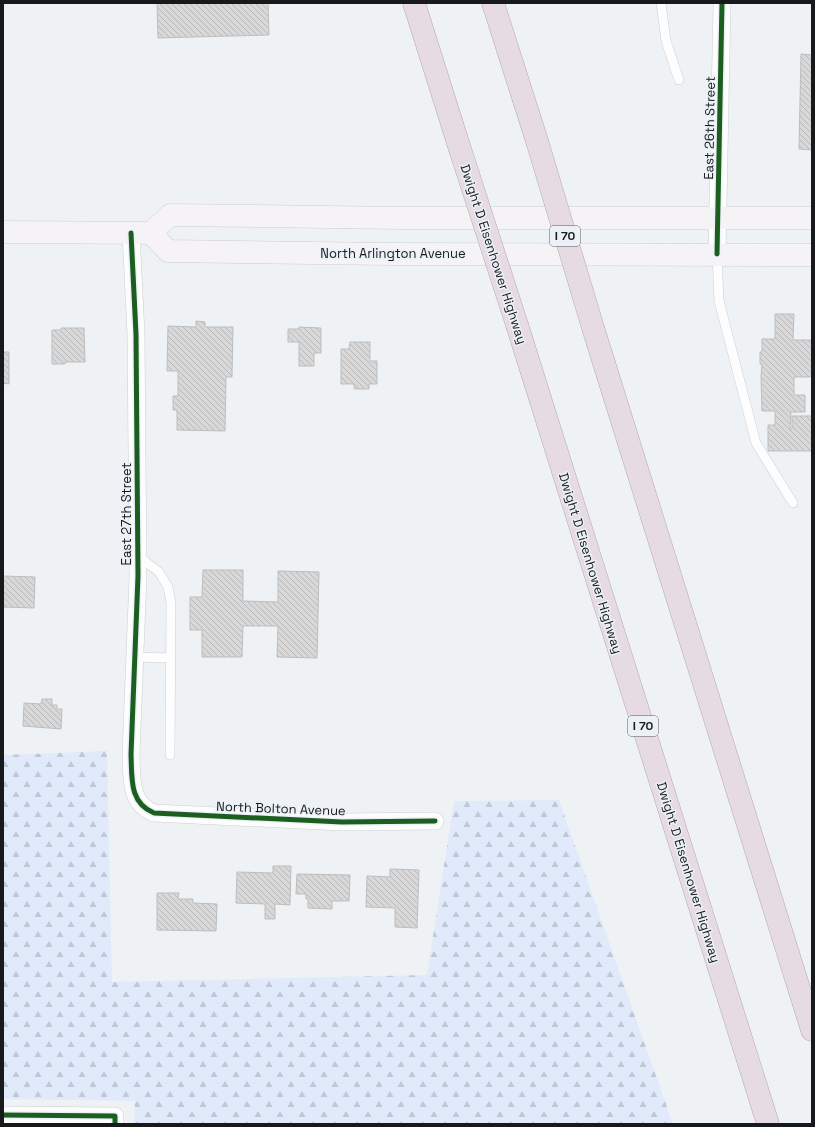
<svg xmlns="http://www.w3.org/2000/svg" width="815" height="1127" viewBox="0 0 815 1127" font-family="'Space Grotesk',sans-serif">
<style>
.forest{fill:url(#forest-firs)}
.building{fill:url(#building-back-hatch);stroke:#bdbdbd}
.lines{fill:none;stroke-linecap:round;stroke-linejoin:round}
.lane-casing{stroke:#ccced1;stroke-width:10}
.street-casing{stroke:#ccced1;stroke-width:18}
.secondary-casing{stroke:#ccced1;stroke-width:23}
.highway-casing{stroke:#b4a8b3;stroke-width:23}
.lane{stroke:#fdfdfe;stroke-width:9}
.street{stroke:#fdfdfe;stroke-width:17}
.secondary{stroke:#f6f3f6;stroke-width:22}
.highway{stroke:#e6dae3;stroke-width:22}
.highway-bridge-casing{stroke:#b4a8b3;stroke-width:23;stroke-linecap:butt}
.highway-bridge{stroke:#e6dae3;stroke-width:22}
.cycleway-casing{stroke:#ecf1f8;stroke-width:8}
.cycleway{stroke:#1b5e20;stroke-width:5}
.labels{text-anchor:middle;stroke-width:3;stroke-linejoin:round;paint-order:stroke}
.shield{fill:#ecf1f8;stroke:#575a5e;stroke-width:1}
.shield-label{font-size:12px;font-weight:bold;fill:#17191c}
.street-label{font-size:13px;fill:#17191c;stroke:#ecf1f8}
</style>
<defs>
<pattern id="forest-firs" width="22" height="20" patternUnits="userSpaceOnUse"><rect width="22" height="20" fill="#e1eafa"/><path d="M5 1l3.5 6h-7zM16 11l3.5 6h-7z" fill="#c0c8d6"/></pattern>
<pattern id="building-back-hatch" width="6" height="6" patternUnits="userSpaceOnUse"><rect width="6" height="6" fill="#d9d8d9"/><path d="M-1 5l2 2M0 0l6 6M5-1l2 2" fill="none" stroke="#bab9ba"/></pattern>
</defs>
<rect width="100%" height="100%" fill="#eff2f5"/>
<path class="forest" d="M 107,751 L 112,982 L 427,975 L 454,801 L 559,800 L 673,1124 L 134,1124 L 135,1101 L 3,1099 L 3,755 Z"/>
<path class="building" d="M 157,3 L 268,3 L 269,35 L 158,38 Z
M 801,54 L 812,55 L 812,150 L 799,149 Z
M 775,314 L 794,314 L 793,340 L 812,340 L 812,377 L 794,377 L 794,395 L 805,395 L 805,412 L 791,412 L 790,429 L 792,429 L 792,416 L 812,416 L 812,451 L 768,451 L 768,425 L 775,425 L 775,411 L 762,411 L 761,376 L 762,364 L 760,364 L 760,352 L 762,352 L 762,339 L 775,339 Z
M 196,321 L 205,322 L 205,327 L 233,327 L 232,377 L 226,377 L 225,431 L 177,430 L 177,410 L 173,410 L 173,396 L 178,396 L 178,371 L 167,371 L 168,326 L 196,327 Z
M 299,327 L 321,328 L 321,353 L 314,353 L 314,366 L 299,366 L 299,342 L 288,342 L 288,329 L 299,329 Z
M 61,328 L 84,328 L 85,362 L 65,362 L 65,364 L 52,364 L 52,330 L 61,330 Z
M 350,342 L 370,342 L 370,361 L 377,361 L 377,384 L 369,384 L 369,389 L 354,389 L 354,384 L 341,384 L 341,349 L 349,349 Z
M 3,352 L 9,352 L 9,384 L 3,383 Z
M 203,570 L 243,570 L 243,601 L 278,602 L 278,571 L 319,572 L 317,658 L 277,657 L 278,626 L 243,626 L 242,657 L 202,657 L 202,630 L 190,630 L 190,597 L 202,597 Z
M 3,576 L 35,577 L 34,608 L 3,607 Z
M 42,699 L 52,699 L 52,705 L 57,705 L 57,709 L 62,709 L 61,729 L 23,726 L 24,703 L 41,704 Z
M 273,866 L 291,866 L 290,905 L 275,904 L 275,919 L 265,919 L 265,904 L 236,903 L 237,872 L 273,873 Z
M 390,869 L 419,870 L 417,928 L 395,927 L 395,908 L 366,907 L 367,876 L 390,877 Z
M 297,874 L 350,875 L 349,901 L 332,901 L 332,909 L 308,908 L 308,899 L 306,899 L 306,894 L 296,894 Z
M 157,893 L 179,893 L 178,899 L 193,899 L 193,903 L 217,904 L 216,931 L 157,930 Z"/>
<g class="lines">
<defs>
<path id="lane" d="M 661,3 L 666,41 L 679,80
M 717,254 L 719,301 L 756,443 L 793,503
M 137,555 L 159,572 L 168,587 L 171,603 L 170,755
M 135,657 L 170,658"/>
<path id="street" d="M 131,233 L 136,334 L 138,576 L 131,754 C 132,778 129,803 154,813 L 342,822 L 435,821
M 717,254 L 722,3
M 3,1115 L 115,1116 L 115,1124"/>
<path id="secondary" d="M 3,232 L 151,233 L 170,215 L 401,218 L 812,218
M 151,233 L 168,251 L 391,254 L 812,255"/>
<path id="highway" d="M 414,3 L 459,146
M 493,3 L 537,141
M 518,328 L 768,1124
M 594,331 L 812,1030"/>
</defs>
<use href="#lane" class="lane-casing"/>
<use href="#street" class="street-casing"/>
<use href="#secondary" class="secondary-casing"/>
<use href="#highway" class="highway-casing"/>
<use href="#lane" class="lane"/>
<use href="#street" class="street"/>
<use href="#secondary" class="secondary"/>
<use href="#highway" class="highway"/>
<defs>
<path id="highway-bridge" d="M 537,141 L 594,331
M 459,146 L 518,328"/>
</defs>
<use href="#highway-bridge" class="highway-bridge-casing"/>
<use href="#highway-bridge" class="highway-bridge"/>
<defs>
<path id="cycleway" d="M 131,233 L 136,334 L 138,576 L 131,754 C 132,778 129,803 154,813 L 342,822 L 435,821
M 717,254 L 722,3
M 3,1115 L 115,1116 L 115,1124"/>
</defs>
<use href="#cycleway" class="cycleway-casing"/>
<use href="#cycleway" class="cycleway"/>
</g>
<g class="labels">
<g class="shield">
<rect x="550" y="226" width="30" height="20" rx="3"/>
<rect x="628" y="716" width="30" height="20" rx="3"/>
</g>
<g class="shield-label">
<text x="565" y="240">I 70</text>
<text x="643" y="730">I 70</text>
</g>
<g class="street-label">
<text transform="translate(709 128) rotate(-89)" y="5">East 26th Street</text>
<text x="393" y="258">North Arlington Avenue</text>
<text transform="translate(494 254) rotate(72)" y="5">Dwight D Eisenhower Highway</text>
<text transform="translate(126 514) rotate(-90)" y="5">East 27th Street</text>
<text transform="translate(591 563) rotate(73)" y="5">Dwight D Eisenhower Highway</text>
<text transform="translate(281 808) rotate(2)" y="5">North Bolton Avenue</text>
<text transform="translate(689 872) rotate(73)" y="5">Dwight D Eisenhower Highway</text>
</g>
</g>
<rect width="815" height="1127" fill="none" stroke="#17191c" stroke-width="8"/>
</svg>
